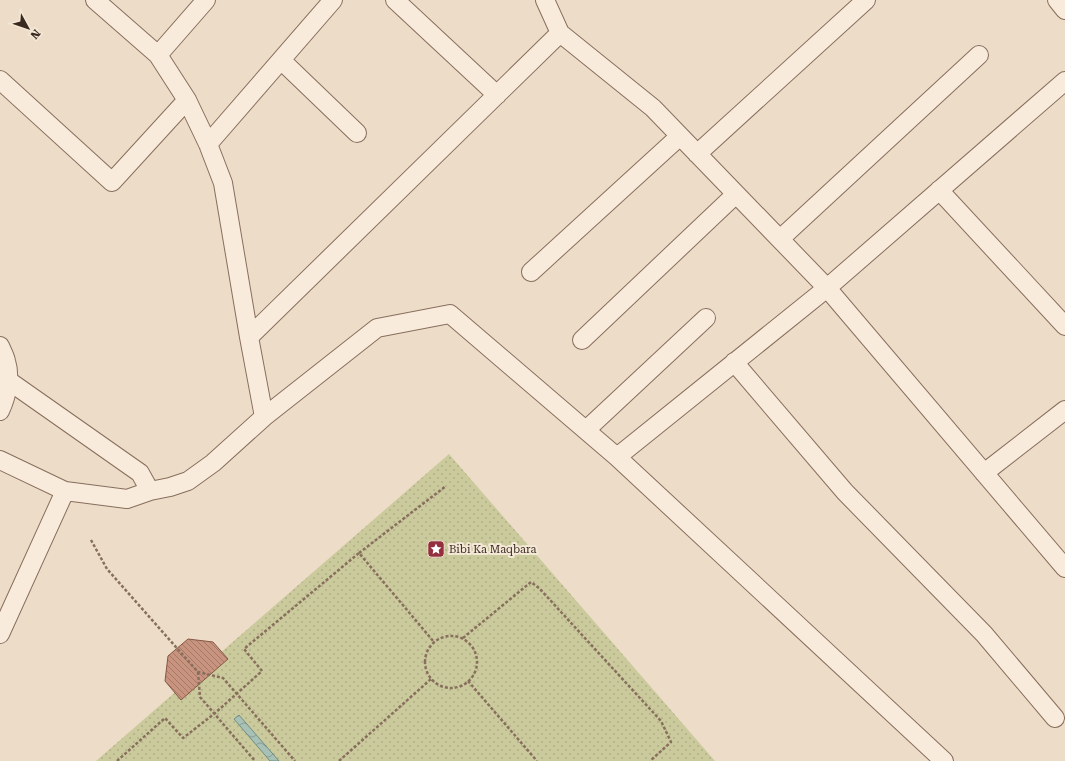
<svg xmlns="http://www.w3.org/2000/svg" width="1065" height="761" viewBox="0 0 1065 761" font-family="'Roboto Serif',serif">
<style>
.garden{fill:url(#garden-dots)}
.water{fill:url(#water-waves);stroke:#6f8f83}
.building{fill:url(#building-back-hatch);stroke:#865644}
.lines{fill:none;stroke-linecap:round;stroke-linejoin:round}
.minor-casing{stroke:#886e5d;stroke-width:20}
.path{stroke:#886e5d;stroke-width:2.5;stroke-dasharray:3 2;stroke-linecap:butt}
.minor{stroke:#f8ebdb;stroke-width:18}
.labels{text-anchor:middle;stroke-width:4;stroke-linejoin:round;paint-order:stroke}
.poi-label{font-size:11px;fill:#392920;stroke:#f4e8d7;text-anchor:start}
</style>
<defs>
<pattern id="garden-dots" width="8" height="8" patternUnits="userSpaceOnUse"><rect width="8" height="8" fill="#cbca9c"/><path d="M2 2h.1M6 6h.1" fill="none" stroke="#afae86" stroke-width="1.8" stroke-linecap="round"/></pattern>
<pattern id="water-waves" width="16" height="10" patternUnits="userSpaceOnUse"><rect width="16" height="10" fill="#a8c1b6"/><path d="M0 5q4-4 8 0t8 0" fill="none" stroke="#8a9d94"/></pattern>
<pattern id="building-back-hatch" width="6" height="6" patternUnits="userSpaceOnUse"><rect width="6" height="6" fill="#c9947f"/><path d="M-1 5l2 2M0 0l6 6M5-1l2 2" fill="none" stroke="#a47968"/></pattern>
</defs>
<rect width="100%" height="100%" fill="#edddc8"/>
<path class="garden" d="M 449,454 L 715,761 L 96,761 Z"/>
<path class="water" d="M 239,715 L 279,761 L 270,761 L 234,719 Z"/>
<path class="building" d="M 188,639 L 213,642 L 228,659 L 181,700 L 165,681 L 168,656 Z"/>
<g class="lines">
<defs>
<path id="minor" d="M 95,0 L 158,55 L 187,100 L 208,144 L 223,183 L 249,337 L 264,417
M 395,0 L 497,95
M 545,0 L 560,33 L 653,108 L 827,288 L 1065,568
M 1057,0 L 1065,10
M 158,55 L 206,0
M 281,60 L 357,133
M 0,80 L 112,182 L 187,100
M 208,144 L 333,0
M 697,154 L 866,0
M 939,190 L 1065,326
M 780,239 L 979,55
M 531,272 L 680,136
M 249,337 L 560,33
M 582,340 L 736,194
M 0,346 C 2,351 5,356 6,361 C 11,377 7,396 0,411
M 734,362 L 845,492 L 984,634 L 1055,718
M 9,381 L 140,473 L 150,491
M 586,430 L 706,318
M 617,457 L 827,288 L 1065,81
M 0,460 L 65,491 L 127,499 L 150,491 L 170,487 L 188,481 L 213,463 L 264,417 L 377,328 L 450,314 L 617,457 L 944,761
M 984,473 L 1065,410
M 0,634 L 65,491"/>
</defs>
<use href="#minor" class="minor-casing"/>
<path class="path" d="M 91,540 L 107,569 L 198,672 L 223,678 L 295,761
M 359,553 L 446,486
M425 662a26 26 0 1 1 52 0a26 26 0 1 1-52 0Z
M 463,638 L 531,582 L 539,588 L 661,721 L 671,742 L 650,761
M 198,672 L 200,697 L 255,761
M 468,681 L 537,761
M 117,761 L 165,718 L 183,738 L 214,714 L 262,671 L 244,649 L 359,553 L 434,642
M 339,761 L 431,679"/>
<use href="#minor" class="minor"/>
</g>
<defs>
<symbol id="sight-square" viewBox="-11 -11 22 22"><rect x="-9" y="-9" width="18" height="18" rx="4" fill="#94303e" stroke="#f4e8d7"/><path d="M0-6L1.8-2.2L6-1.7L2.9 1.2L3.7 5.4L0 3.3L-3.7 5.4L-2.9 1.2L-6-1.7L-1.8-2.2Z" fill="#fff"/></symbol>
</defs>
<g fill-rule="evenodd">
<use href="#sight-square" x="426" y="539" width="20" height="20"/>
</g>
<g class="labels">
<g class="poi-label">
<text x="449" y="553">Bibi Ka Maqbara</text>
</g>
</g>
<g transform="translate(28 28) rotate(130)" stroke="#f4e8d7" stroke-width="3" paint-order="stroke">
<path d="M0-3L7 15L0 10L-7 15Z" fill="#392920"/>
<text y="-6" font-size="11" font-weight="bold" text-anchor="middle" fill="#392920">N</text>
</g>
</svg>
